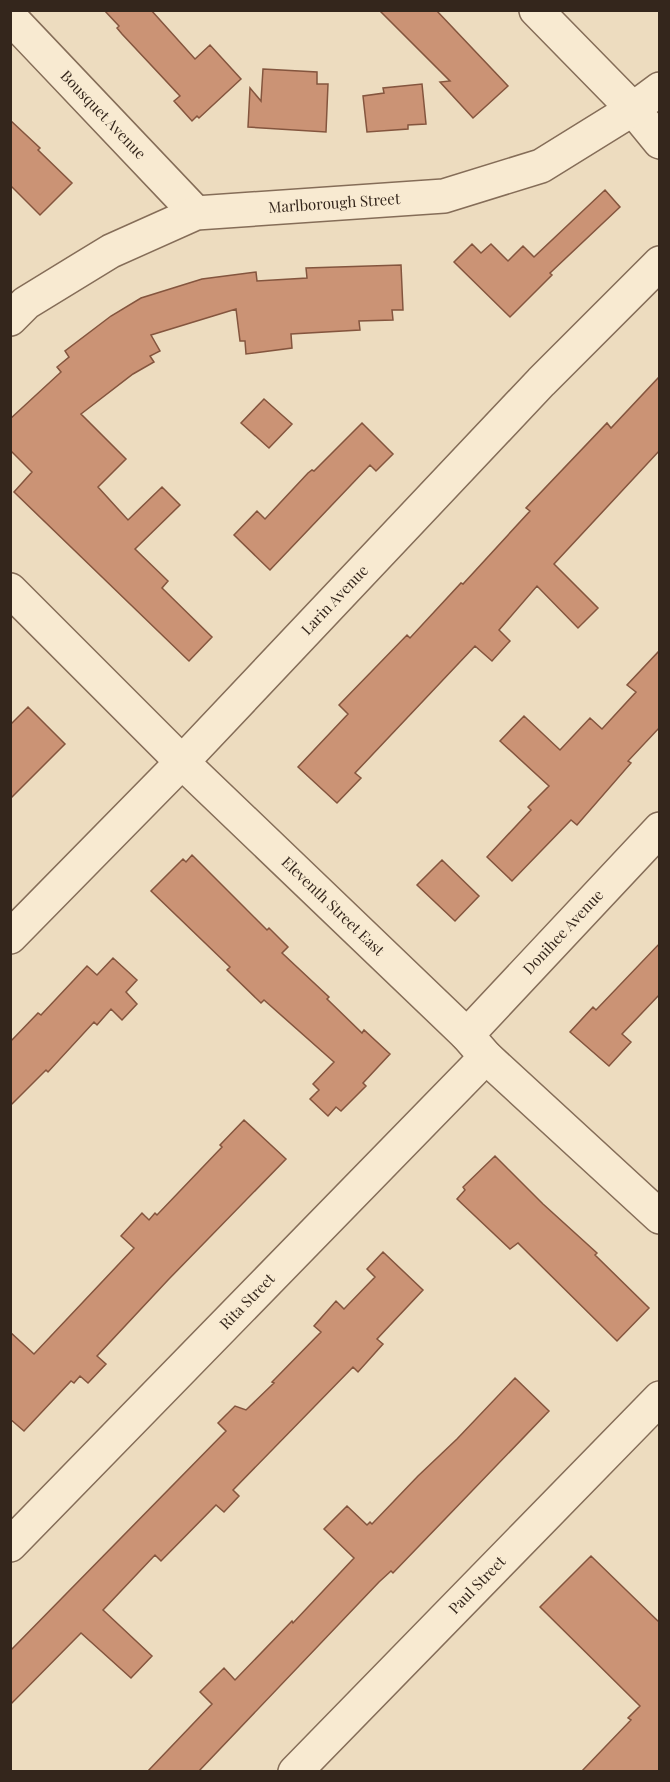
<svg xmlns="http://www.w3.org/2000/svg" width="670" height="1782" viewBox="0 0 670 1782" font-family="'Playfair Display',serif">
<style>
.building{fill:#cb9375;stroke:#84553e;stroke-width:1.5}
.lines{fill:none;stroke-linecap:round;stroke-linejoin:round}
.minor-casing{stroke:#856d58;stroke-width:36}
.minor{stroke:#f8ead1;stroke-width:33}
.labels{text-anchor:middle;stroke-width:5;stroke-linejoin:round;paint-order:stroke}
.street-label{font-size:15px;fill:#34261c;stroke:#f4e7ce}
</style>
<rect width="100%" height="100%" fill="#eddcbf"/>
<path class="building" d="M 104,10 L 151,10 L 195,59 L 210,45 L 241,79 L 199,118 L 197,116 L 192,121 L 174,101 L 180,96 L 122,34 L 117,28 L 119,26 Z
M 379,10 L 436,10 L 508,86 L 473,118 L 440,82 L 450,81 Z
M 263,69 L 317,72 L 317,84 L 328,84 L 326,132 L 248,127 L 250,88 L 261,101 Z
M 422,84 L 426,124 L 408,125 L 408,129 L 367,132 L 363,96 L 384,93 L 383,88 Z
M 10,120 L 40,148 L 38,150 L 72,183 L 40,215 L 10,185 Z
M 605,190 L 620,207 L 550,273 L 552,275 L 510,317 L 454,262 L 472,244 L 481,253 L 491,244 L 508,261 L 523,246 L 534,257 Z
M 401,265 L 403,310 L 392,310 L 393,320 L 359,321 L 360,330 L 291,334 L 292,348 L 246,354 L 245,341 L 240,341 L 236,309 L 151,335 L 160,351 L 150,356 L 154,362 L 133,374 L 81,414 L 126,459 L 98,487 L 128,520 L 162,487 L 180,505 L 135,549 L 168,581 L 162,588 L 212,637 L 189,661 L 14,492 L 32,472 L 10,450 L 10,419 L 61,372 L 57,367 L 69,357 L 65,351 L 111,316 L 141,298 L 202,279 L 256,272 L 257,281 L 307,278 L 306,268 Z
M 660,376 L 660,450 L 554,564 L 598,608 L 578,628 L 537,586 L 499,630 L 510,641 L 492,661 L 475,646 L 355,773 L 361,778 L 337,803 L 298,767 L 348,714 L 339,705 L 407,635 L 410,638 L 461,583 L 463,584 L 530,511 L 526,508 L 607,423 L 611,428 Z
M 264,399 L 292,424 L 269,448 L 241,423 Z
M 362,423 L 393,454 L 376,471 L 370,465 L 270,570 L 234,535 L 257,511 L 265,519 L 308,473 L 312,470 L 314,471 Z
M 660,650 L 660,727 L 628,761 L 631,763 L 577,825 L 571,820 L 512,881 L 487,857 L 531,810 L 528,807 L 549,786 L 500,741 L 524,716 L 560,750 L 590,718 L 602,729 L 636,692 L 627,685 Z
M 28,707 L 65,744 L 10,799 L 10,725 Z
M 192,855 L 267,930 L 269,928 L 288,947 L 282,953 L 329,997 L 327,999 L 362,1033 L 364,1030 L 390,1054 L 363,1083 L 366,1086 L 341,1111 L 336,1107 L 328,1116 L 310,1099 L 319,1090 L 313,1084 L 334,1062 L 264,1000 L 261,1003 L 227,970 L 230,967 L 151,891 L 183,859 L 186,862 Z
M 442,860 L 479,896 L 455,921 L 417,885 Z
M 660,943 L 660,994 L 622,1034 L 631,1042 L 609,1066 L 570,1032 L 593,1007 L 596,1010 Z
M 113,958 L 137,980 L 126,992 L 137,1004 L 122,1020 L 111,1009 L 97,1025 L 94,1022 L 48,1072 L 46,1070 L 10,1106 L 10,1042 L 38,1013 L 41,1015 L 87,966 L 97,975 Z
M 244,1120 L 286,1159 L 168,1280 L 97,1356 L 106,1364 L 88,1383 L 80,1376 L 74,1383 L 71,1381 L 24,1431 L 10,1419 L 10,1332 L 34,1354 L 134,1248 L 121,1236 L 142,1213 L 149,1220 L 155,1213 L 157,1215 L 222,1147 L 220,1145 Z
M 495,1156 L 543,1204 L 597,1253 L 595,1255 L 649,1308 L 617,1341 L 518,1243 L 510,1249 L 457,1199 L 465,1190 L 463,1187 Z
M 383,1252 L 423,1290 L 377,1339 L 383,1344 L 358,1372 L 353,1367 L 233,1490 L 239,1496 L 224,1512 L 216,1505 L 161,1561 L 155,1555 L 103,1610 L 152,1656 L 131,1678 L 81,1633 L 10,1705 L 10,1651 L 226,1431 L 218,1423 L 235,1406 L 246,1410 L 274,1383 L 272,1382 L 321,1332 L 314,1326 L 336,1301 L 344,1309 L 375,1277 L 367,1269 Z
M 515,1378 L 549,1411 L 393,1573 L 391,1571 L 379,1582 L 198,1772 L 147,1772 L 212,1704 L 200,1692 L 224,1668 L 235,1680 L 292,1621 L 293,1623 L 354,1558 L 324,1529 L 347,1506 L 367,1525 L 370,1522 L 372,1524 L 418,1476 L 457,1439 Z
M 591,1556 L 660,1623 L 660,1772 L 581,1772 L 631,1720 L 628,1718 L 640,1706 L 540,1607 Z"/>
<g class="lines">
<defs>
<g id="minor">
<path d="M 536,10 L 633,109 L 660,142"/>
<path id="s1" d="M 10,17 L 196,213"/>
<path id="s2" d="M 10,319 L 26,303 L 111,251 L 196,213 L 444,196 L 541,166 L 633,109 L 660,89"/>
<path id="s3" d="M 10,590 L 182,762 L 467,1035 L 486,1057 L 660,1217"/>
<path id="s4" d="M 10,937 L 182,762 L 541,382 L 660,263"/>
<path id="s5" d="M 467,1035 L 660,829"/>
<path id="s6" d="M 10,1545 L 486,1057"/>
<path id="s7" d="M 295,1772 L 660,1398"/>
</g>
</defs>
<use href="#minor" class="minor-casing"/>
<use href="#minor" class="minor"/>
</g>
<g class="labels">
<g class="street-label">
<text dy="5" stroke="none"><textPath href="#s1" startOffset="135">Bousquet Avenue</textPath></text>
<text dy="5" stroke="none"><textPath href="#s2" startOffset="354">Marlborough Street</textPath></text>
<text dy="5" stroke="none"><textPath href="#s4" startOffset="468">Larin Avenue</textPath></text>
<text dy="5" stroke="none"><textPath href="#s3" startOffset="452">Eleventh Street East</textPath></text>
<text dy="5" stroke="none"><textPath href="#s5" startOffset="141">Donihee Avenue</textPath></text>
<text dy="5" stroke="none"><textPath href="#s6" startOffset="340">Rita Street</textPath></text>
<text dy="5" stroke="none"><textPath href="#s7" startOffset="261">Paul Street</textPath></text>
</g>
</g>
<rect width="670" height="1782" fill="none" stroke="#34261c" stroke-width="24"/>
</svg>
